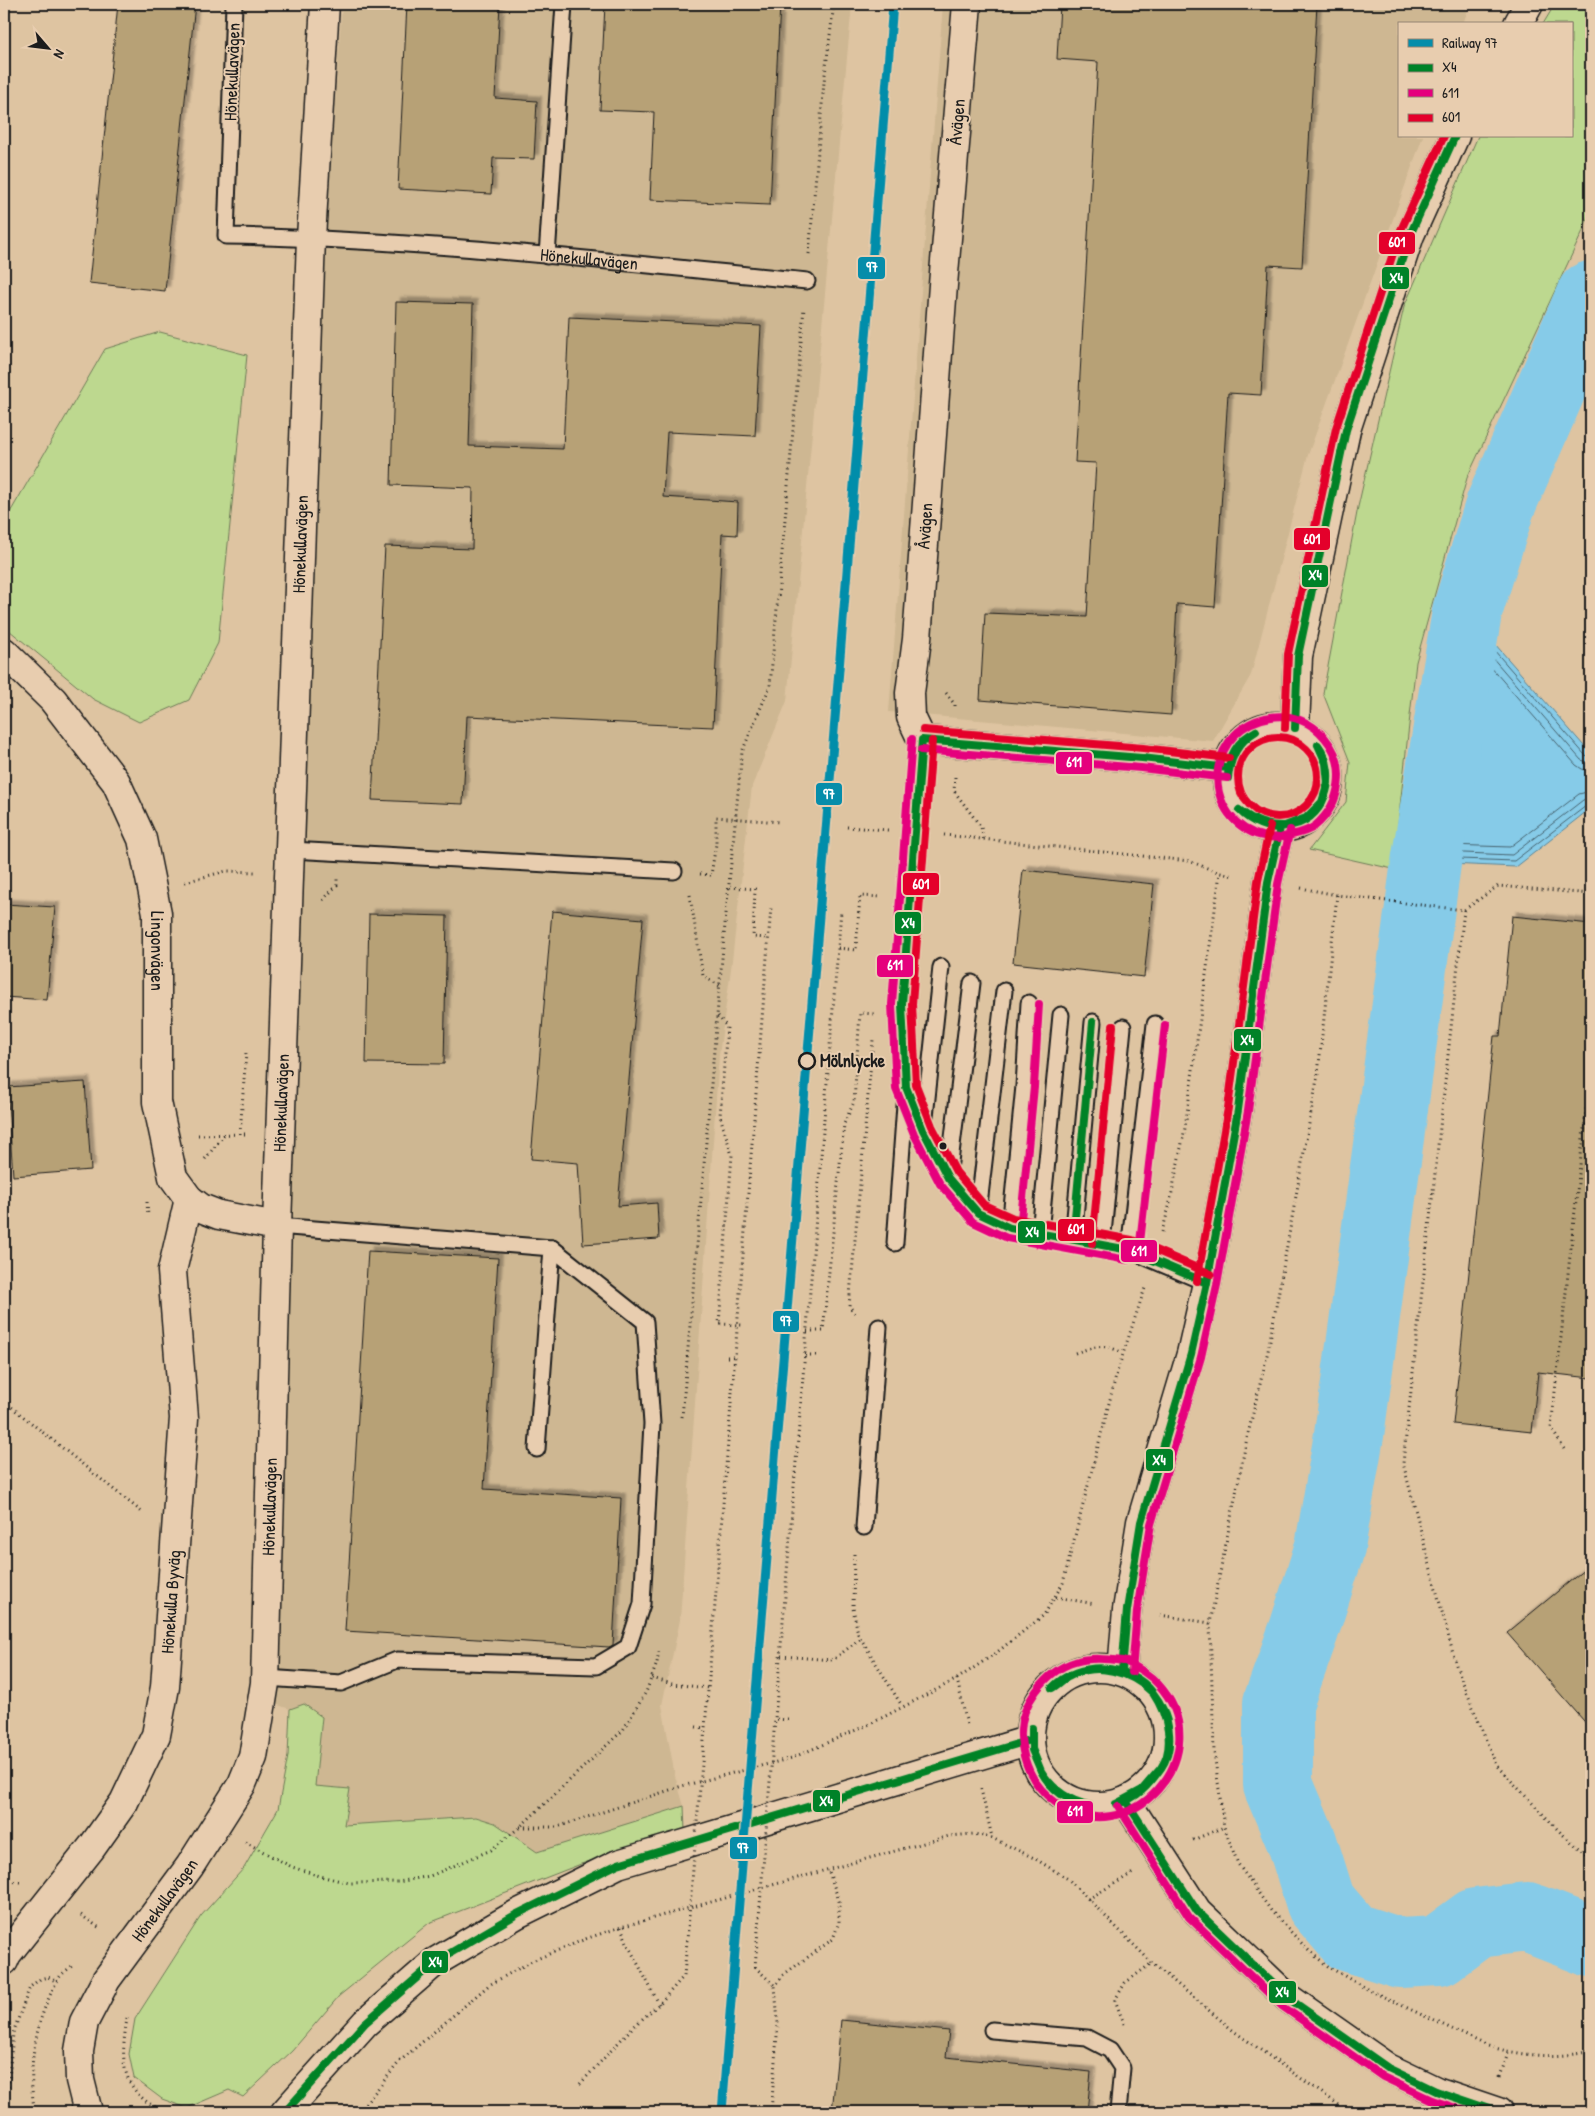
<svg xmlns="http://www.w3.org/2000/svg" width="1595" height="2116" viewBox="0 0 1595 2116" font-family="'Patrick Hand',sans-serif">
<style>
.built{fill:#ceb792}
.green{fill:#bdd88f;stroke:#6c7a56}
.water{fill:#86cbe8;stroke:#5c8596}
.lines{fill:none;stroke-linecap:round;stroke-linejoin:round}
.shore{stroke:#46626e;stroke-width:1}
.river{stroke:#86cbe8;stroke-width:70}
.building{fill:#b7a176;stroke:#1c1c1c;filter:url(#shadow)}
.lane-casing{stroke:#1c1c1c;stroke-width:19}
.street-casing{stroke:#1c1c1c;stroke-width:31}
.secondary-casing{stroke:#1c1c1c;stroke-width:31}
.path{stroke:#1c1c1c;stroke-width:3;stroke-dasharray:1 4;stroke-linecap:butt}
.lane{stroke:#e8cdaf;stroke-width:15}
.street{stroke:#e8cdaf;stroke-width:28}
.secondary{stroke:#e8cdaf;stroke-width:28}
.path-bridge{stroke:#1c1c1c;stroke-width:3;stroke-dasharray:1 4;stroke-linecap:butt}
.bus-1-casing{stroke:#e8cdaf;stroke-width:11}
.bus-2-casing{stroke:#e8cdaf;stroke-width:11}
.bus-3-casing{stroke:#e8cdaf;stroke-width:11}
.bus-1{stroke:#008228;stroke-width:8}
.bus-2{stroke:#e5007d;stroke-width:8}
.bus-3{stroke:#e4002b;stroke-width:8}
.rail-1-casing{stroke:#e8cdaf;stroke-width:12}
.rail-1{stroke:#068daa;stroke-width:9}
.stop-dot{fill:#e8cdaf;stroke:#1c1c1c;stroke-width:2.5}
.bus-dot{fill:#1c1c1c;stroke:#e8cdaf;stroke-width:2}
.labels{text-anchor:middle;stroke-width:4;stroke-linejoin:round;paint-order:stroke}
.street-label{font-size:18px;fill:#1c1c1c;stroke:#e8cdaf}
.stop-label{font-size:18px;font-weight:bold;fill:#1c1c1c;stroke:#e8cdaf;text-anchor:start}
.line-badge{stroke:#e8cdaf;stroke-width:2}
.badge-label{font-size:14px;text-anchor:middle;font-weight:bold;fill:#fff}
</style>
<defs>
<filter id="shadow"><feDropShadow dx="4.5" dy="-4.5" stdDeviation="1" flood-color="#0004"/></filter>
</defs>
<rect width="100%" height="100%" fill="#dec4a1"/>
<filter id="ink" filterUnits="userSpaceOnUse"><feTurbulence type="fractalNoise" baseFrequency=".02" numOctaves="2"/><feDisplacementMap in="SourceGraphic" scale="10" xChannelSelector="R" yChannelSelector="G"/><feConvolveMatrix kernelMatrix="1 2 1 2 8 2 1 2 1" color-interpolation-filters="sRGB"/></filter>
<g filter="url(#ink)">
<path class="built" d="M 342,4 L 852,4 L 787,701 L 752,786 L 731,969 L 719,1055 L 680,1620 L 662,1705 L 675,1776 L 684,1806 L 537,1852 L 495,1823 L 476,1817 L 344,1826 L 315,1787 L 322,1717 L 304,1704 L 290,1709 L 275,1704 L 298,947 L 307,791 L 324,260 Z
M 943,4 L 1470,4 L 1463,24 L 1399,24 L 1399,136 L 1423,136 L 1308,455 L 1251,675 L 1213,741 L 889,712 Z"/>
<path class="green" d="M 1555,4 L 1591,4 L 1591,209 L 1582,233 L 1467,478 L 1416,662 L 1393,869 L 1309,850 L 1346,802 L 1350,762 L 1323,693 L 1358,507 L 1404,307 L 1478,136 L 1571,136 L 1571,24 L 1543,24 Z
M 160,332 L 247,355 L 218,643 L 189,700 L 139,722 L 93,699 L 4,626 L 4,521 L 12,509 L 105,349 Z
M 304,1704 L 322,1717 L 315,1786 L 350,1789 L 344,1825 L 476,1817 L 495,1823 L 537,1852 L 684,1806 L 685,1831 L 581,1864 L 429,1923 L 339,1996 L 292,2051 L 243,2097 L 229,2090 L 187,2108 L 162,2099 L 134,2078 L 129,2054 L 135,2019 L 201,1916 L 244,1868 L 278,1809 L 288,1756 L 290,1709 Z"/>
<path class="water" d="M 1467,612 L 1591,754 L 1591,808 L 1516,867 L 1426,863 Z"/>
<g class="lines">
<path class="shore" d="M 1591,757 L 1585,755 L 1474,627 L 1471,627 L 1433,858 L 1514,861 L 1586,806 L 1591,804
M 1591,763 L 1581,760 L 1478,641 L 1475,641 L 1440,852 L 1512,855 L 1583,800 L 1591,798
M 1591,771 L 1582,769 L 1576,765 L 1483,658 L 1479,658 L 1449,845 L 1510,847 L 1579,794 L 1591,791"/>
<path class="river" d="M 1591,296 L 1500,506 L 1467,612 L 1426,863 L 1349,1435 L 1330,1547 L 1304,1630 L 1278,1703 L 1278,1785 L 1302,1842 L 1321,1903 L 1350,1937 L 1400,1953 L 1438,1951 L 1476,1923 L 1527,1917 L 1591,1942"/>
</g>
<path class="building" d="M 118,4 L 195,4 L 165,291 L 89,283 Z
M 407,4 L 500,4 L 495,98 L 537,101 L 534,159 L 493,158 L 491,194 L 398,189 Z
M 605,4 L 780,4 L 770,205 L 650,200 L 654,112 L 600,110 Z
M 1060,4 L 1317,4 L 1302,267 L 1268,265 L 1261,395 L 1228,393 L 1215,607 L 1177,604 L 1171,715 L 980,700 L 985,613 L 1087,617 L 1096,463 L 1075,462 L 1098,62 L 1057,59 Z
M 396,302 L 473,304 L 469,446 L 563,449 L 569,317 L 761,326 L 755,436 L 667,432 L 663,497 L 738,502 L 737,535 L 722,534 L 713,727 L 467,716 L 463,804 L 372,800 L 385,546 L 472,549 L 473,488 L 391,485 Z
M 1023,870 L 1154,884 L 1144,977 L 1013,963 Z
M 4,904 L 55,907 L 47,1000 L 4,997 Z
M 552,911 L 643,919 L 618,1206 L 657,1203 L 659,1239 L 583,1244 L 578,1163 L 531,1159 Z
M 369,914 L 447,916 L 444,1064 L 366,1063 Z
M 1512,916 L 1591,924 L 1591,1378 L 1538,1372 L 1532,1432 L 1453,1424 L 1494,1036 L 1500,1036 Z
M 85,1082 L 91,1170 L 13,1176 L 7,1087 Z
M 368,1251 L 498,1258 L 484,1489 L 621,1498 L 613,1645 L 609,1647 L 345,1631 Z
M 1591,1564 L 1591,1729 L 1507,1633 Z
M 841,2020 L 949,2031 L 946,2057 L 1091,2072 L 1087,2112 L 832,2112 Z"/>
<g class="lines">
<defs>
<g id="lane">
<path id="s1" d="M 234,4 L 226,236 C 420,239 614,262 807,281"/>
<path d="M 547,256 L 564,4"/>
<path d="M 922,740 L 902,1004 L 906,1087 L 923,1130 L 948,1178 L 978,1213 L 1010,1228 L 1129,1250 L 1207,1283"/>
<path d="M 291,850 L 674,871"/>
<path d="M 924,1126 L 941,967"/>
<path d="M 948,1178 L 972,983"/>
<path d="M 978,1213 L 1004,991"/>
<path d="M 277,1226 L 552,1248 L 537,1449"/>
<path d="M 1010,1228 L 1024,1086 L 1029,1003"/>
<path d="M 1040,1233 L 1061,1015"/>
<path d="M 1073,1239 L 1093,1022"/>
<path d="M 895,1243 L 906,1091"/>
<path d="M 1102,1244 L 1123,1027"/>
<path d="M 1129,1250 L 1155,1024"/>
<path d="M 864,1527 L 879,1327"/>
<path d="M 266,1678 L 341,1683 L 397,1660 L 596,1666 L 628,1647 L 642,1604 L 652,1424 L 645,1322 L 552,1248"/>
<path d="M 992,2030 L 1087,2038 L 1110,2050 L 1122,2068 L 1118,2112"/>
</g>
<g id="street">
<path d="M 967,4 L 943,285 L 917,639 L 910,693 L 911,717 L 922,740 L 1142,758 L 1228,768"/>
<path id="s2" d="M 4,652 L 53,700 L 116,782 L 142,839 L 157,913 L 157,1102 L 173,1177 L 189,1199 L 201,1208 L 219,1215 L 277,1226"/>
<path id="s3" d="M 4,1961 L 7,1954 L 92,1847 L 124,1802 L 156,1735 L 165,1687 L 184,1418 L 172,1271 L 189,1199"/>
</g>
<g id="secondary">
<path d="M 1518,24 L 1529,4"/>
<circle cx="1278" cy="777" r="51"/>
<path d="M 1295,728 L 1298,656 L 1346,430 L 1410,235 L 1455,136"/>
<circle cx="1099" cy="1737" r="69"/>
<path d="M 1122,1671 L 1127,1610 L 1141,1522 L 1191,1354 L 1207,1283 L 1238,1110 L 1268,882 L 1280,828"/>
<path d="M 1126,1801 L 1197,1911 L 1288,1998 L 1388,2068 L 1436,2091 L 1498,2112"/>
<path id="s4" d="M 88,2112 L 80,2080 L 79,2051 L 84,2022 L 106,1980 L 190,1866 L 242,1784 L 253,1757 L 265,1683 L 277,1226 L 311,238 L 325,4"/>
<path d="M 285,2112 L 365,2023 L 435,1962 L 517,1914 L 618,1864 L 1030,1740"/>
</g>
</defs>
<use href="#lane" class="lane-casing"/>
<use href="#street" class="street-casing"/>
<use href="#secondary" class="secondary-casing"/>
<path class="path" d="M 809,254 L 824,82 L 834,4
M 946,693 L 955,705 L 955,709
M 955,777 L 954,791 L 981,827 L 984,841
M 847,827 L 888,830
M 944,835 L 1189,861 L 1220,873 L 1234,876
M 700,874 L 711,875 L 716,844 L 716,817 L 780,822
M 185,882 L 226,871 L 255,872
M 730,887 L 755,889 L 753,937 L 768,938
M 1301,888 L 1337,895 L 1464,910 L 1498,886 L 1591,894
M 690,895 L 703,976 L 720,986
M 1337,895 L 1318,1074 L 1268,1351 L 1247,1438 L 1210,1623 L 1214,1752 L 1224,1827 L 1238,1864 L 1272,1912 L 1310,1952 L 1329,1967 L 1365,1988 L 1488,2046 C 1521,2056 1557,2059 1591,2051
M 323,900 L 337,885 L 337,879
M 1464,910 L 1403,1463 L 1456,1665 L 1496,1765 L 1561,1833 L 1591,1859
M 838,948 L 856,950 L 860,896 L 882,897
M 718,1016 L 727,1027 L 720,1116 L 732,1155 L 719,1324 L 742,1325
M 245,1134 L 240,1134 L 246,1053
M 198,1135 L 240,1134
M 205,1159 L 224,1135
M 147,1202 L 148,1216
M 1162,1232 L 1169,1207 L 1185,1128 L 1220,873
M 855,1313 L 849,1306 L 873,1040
M 807,1331 L 823,1331 L 844,1124 L 854,1102 L 860,1013 L 875,1014
M 1075,1353 C 1096,1346 1103,1343 1123,1353
M 805,1355 L 818,1355
M 727,1357 L 734,1357
M 4,1401 L 143,1513
M 682,1417 L 725,924 L 742,752 L 770,686 L 804,308
M 1564,1449 L 1551,1428 L 1591,1065
M 854,1554 L 853,1608 L 858,1634 L 902,1706
M 1056,1597 L 1095,1604
M 1160,1615 L 1210,1623
M 781,1656 L 833,1660 L 861,1638
M 652,1678 L 672,1684 L 708,1688
M 957,1679 L 967,1725
M 788,1720 L 775,1719 L 841,911
M 696,1727 L 705,1728 L 771,907
M 981,1789 L 992,1837
M 520,1827 L 557,1827 L 682,1786 L 792,1758 L 870,1724 L 957,1679 L 996,1653 L 1044,1615 L 1063,1583 L 1117,1372 L 1145,1288
M 1193,1840 L 1224,1827
M 245,1842 L 292,1867 L 320,1876 L 349,1883 L 398,1882 L 430,1876 L 491,1850 L 520,1827 L 623,1730 L 646,1692 L 657,1663 L 659,1649
M 4,1881 L 21,1882
M 1088,1899 L 1133,1873
M 81,1915 L 101,1929
M 621,1927 L 628,1945 L 659,2004
M 755,1967 L 775,1986
M 127,2018 C 123,2048 117,2079 146,2101 C 152,2106 160,2109 167,2112
M 1124,2024 L 1115,2000 L 1125,1983 L 1152,1963
M 1500,2077 L 1508,2052
M 580,2084 L 631,2029 L 659,2004 L 684,1976
M 6,2112 L 13,2033 L 30,1987 L 40,1979 L 48,1977 L 57,1982
M 35,2112 C 26,2068 36,2017 59,1978 C 62,1973 69,1969 73,1965
M 212,2112 L 222,2107 L 227,2112
M 359,2112 L 400,2061 L 489,1985 L 532,1961 L 588,1938 L 621,1927 L 949,1836 L 974,1834 L 992,1838 L 1034,1858 L 1068,1879 L 1152,1963 L 1235,2032 L 1349,2112
M 771,2112 L 778,2023 L 775,1986 L 783,1975 L 833,1939 L 839,1922 L 839,1901 L 828,1869"/>
<use href="#lane" class="lane"/>
<use href="#street" class="street"/>
<use href="#secondary" class="secondary"/>
<path class="path-bridge" d="M 755,1967 L 775,1719
M 684,1976 L 705,1728"/>
<defs>
<path id="bus-1" d="M 1295,728 L 1298,656 L 1346,430 L 1410,235 L 1455,136
M 922,740 L 902,1004 L 906,1087 L 923,1130 L 948,1178 L 978,1213 L 1010,1228 L 1129,1250 L 1207,1283
M 922,740 L 1142,758 L 1228,768
M 1228,778 C 1228,757 1237,740 1256,731
M 1228,778 C 1230,757 1238,742 1256,731
M 1239,810 C 1254,821 1266,827 1285,826
M 1239,810 C 1250,821 1269,832 1285,826
M 1285,826 L 1306,818 L 1322,802 L 1328,783 L 1326,763 L 1318,745
M 1285,826 C 1325,825 1340,774 1318,745
M 1073,1239 L 1093,1022
M 1122,1671 L 1127,1610 L 1141,1522 L 1191,1354 L 1207,1283 L 1238,1110 L 1268,882 L 1280,828
M 1052,1688 C 1079,1660 1129,1662 1153,1693
M 1052,1688 C 1057,1685 1062,1680 1068,1677 C 1095,1661 1132,1671 1153,1693
M 1153,1693 C 1169,1713 1176,1746 1161,1768
M 1153,1693 C 1167,1714 1176,1746 1161,1768
M 1032,1728 L 1032,1749 L 1041,1771
M 1032,1728 L 1032,1750 L 1041,1771
M 1041,1771 C 1052,1789 1069,1801 1089,1805
M 1041,1771 C 1051,1790 1068,1802 1089,1805
M 1126,1801 L 1197,1911 L 1288,1998 L 1388,2068 L 1436,2091 L 1498,2112
M 1116,1804 L 1142,1790 L 1161,1768
M 1116,1804 C 1137,1799 1149,1785 1161,1768
M 285,2112 L 365,2023 L 435,1962 L 517,1914 L 618,1864 L 1030,1740"/>
<path id="bus-2" d="M 912,739 L 892,1004 L 896,1089 L 914,1134 L 940,1184 L 973,1222 L 1007,1238 L 1127,1260 L 1136,1257 L 1139,1251 L 1165,1025
M 921,750 L 1141,768 L 1227,778
M 1279,838 C 1270,837 1261,837 1253,833 C 1197,807 1210,726 1271,717 C 1292,714 1312,722 1325,738 C 1348,765 1341,804 1315,826 C 1306,833 1294,834 1283,837
M 1020,1229 L 1034,1087 L 1039,1004
M 1123,1661 C 1107,1659 1091,1657 1075,1662 C 1045,1671 1019,1706 1021,1737 C 1023,1763 1033,1786 1055,1802 C 1129,1856 1222,1753 1158,1684 C 1149,1674 1138,1668 1127,1662
M 1132,1672 L 1137,1611 L 1151,1524 L 1201,1357 L 1217,1285 L 1248,1111 L 1278,884 L 1290,830
M 1118,1806 L 1189,1917 L 1282,2006 L 1383,2077 L 1432,2100 L 1468,2112"/>
<path id="bus-3" d="M 1285,728 L 1288,654 L 1336,428 L 1400,232 L 1444,136
M 923,730 L 1143,748 L 1229,758
M1238 777a40 40 0 1 1 80 0a40 40 0 1 1-80 0Z
M 932,741 L 912,1004 L 916,1085 L 932,1126 L 956,1172 L 984,1205 L 1013,1218 L 1132,1240 L 1211,1274
M 1092,1243 L 1113,1026
M 1197,1281 L 1228,1108 L 1258,881 L 1270,826"/>
</defs>
<use href="#bus-1" class="bus-1-casing"/>
<use href="#bus-2" class="bus-2-casing"/>
<use href="#bus-3" class="bus-3-casing"/>
<use href="#bus-1" class="bus-1"/>
<use href="#bus-2" class="bus-2"/>
<use href="#bus-3" class="bus-3"/>
<defs>
<path id="rail-1" d="M 722,2112 L 893,4"/>
</defs>
<use href="#rail-1" class="rail-1-casing"/>
<use href="#rail-1" class="rail-1"/>
</g>
</g>
<circle class="stop-dot" cx="807" cy="1061" r="8"/>
<circle class="bus-dot" cx="943" cy="1146" r="4.5"/>
<g class="labels">
<g class="street-label">
<text transform="translate(232 72) rotate(-88)" y="6">Hönekullavägen</text>
<text transform="translate(957 122) rotate(-85)" y="6">Åvägen</text>
<text dy="6" stroke="none"><textPath href="#s1" startOffset="596">Hönekullavägen</textPath></text>
<text transform="translate(925 526) rotate(-86)" y="6">Åvägen</text>
<text dy="6" stroke="none"><textPath href="#s4" startOffset="1621">Hönekullavägen</textPath></text>
<text dy="6" stroke="none"><textPath href="#s2" startOffset="348">Lingonvägen</textPath></text>
<text dy="6" stroke="none"><textPath href="#s4" startOffset="1062">Hönekullavägen</textPath></text>
<text dy="6" stroke="none"><textPath href="#s4" startOffset="658">Hönekullavägen</textPath></text>
<text dy="6" stroke="none"><textPath href="#s3" startOffset="408">Hönekulla Byväg</textPath></text>
<text dy="6" stroke="none"><textPath href="#s4" startOffset="238">Hönekullavägen</textPath></text>
</g>
<g class="stop-label">
<text x="820" y="1067">Mölnlycke</text>
</g>
</g>
<g class="line-badge">
<rect x="1378" y="231" width="38" height="24" rx="5" fill="#e4002b"/>
<rect x="857" y="256" width="29" height="24" rx="5" fill="#068daa"/>
<rect x="1381" y="266" width="29" height="24" rx="5" fill="#008228"/>
<rect x="1293" y="527" width="38" height="24" rx="5" fill="#e4002b"/>
<rect x="1301" y="564" width="28" height="24" rx="5" fill="#008228"/>
<rect x="1055" y="751" width="38" height="24" rx="5" fill="#e5007d"/>
<rect x="815" y="782" width="28" height="24" rx="5" fill="#068daa"/>
<rect x="902" y="872" width="38" height="24" rx="5" fill="#e4002b"/>
<rect x="894" y="911" width="28" height="24" rx="5" fill="#008228"/>
<rect x="876" y="954" width="38" height="24" rx="5" fill="#e5007d"/>
<rect x="1233" y="1028" width="29" height="24" rx="5" fill="#008228"/>
<rect x="1057" y="1218" width="38" height="24" rx="5" fill="#e4002b"/>
<rect x="1017" y="1220" width="29" height="24" rx="5" fill="#008228"/>
<rect x="1120" y="1239" width="38" height="24" rx="5" fill="#e5007d"/>
<rect x="772" y="1310" width="28" height="23" rx="5" fill="#068daa"/>
<rect x="1145" y="1448" width="29" height="24" rx="5" fill="#008228"/>
<rect x="812" y="1789" width="29" height="24" rx="5" fill="#008228"/>
<rect x="1056" y="1800" width="38" height="24" rx="5" fill="#e5007d"/>
<rect x="729" y="1836" width="29" height="24" rx="5" fill="#068daa"/>
<rect x="421" y="1950" width="28" height="24" rx="5" fill="#008228"/>
<rect x="1268" y="1980" width="29" height="24" rx="5" fill="#008228"/>
</g>
<g class="badge-label">
<text x="1397" y="247">601</text>
<text x="872" y="272">97</text>
<text x="1396" y="283">X4</text>
<text x="1312" y="544">601</text>
<text x="1315" y="580">X4</text>
<text x="1074" y="767">611</text>
<text x="829" y="799">97</text>
<text x="921" y="889">601</text>
<text x="908" y="928">X4</text>
<text x="895" y="970">611</text>
<text x="1247" y="1045">X4</text>
<text x="1076" y="1234">601</text>
<text x="1032" y="1237">X4</text>
<text x="1139" y="1256">611</text>
<text x="786" y="1326">97</text>
<text x="1159" y="1465">X4</text>
<text x="826" y="1806">X4</text>
<text x="1075" y="1816">611</text>
<text x="743" y="1853">97</text>
<text x="435" y="1967">X4</text>
<text x="1282" y="1997">X4</text>
</g>
<rect width="1595" height="2116" fill="none" stroke="#e8cdaf" stroke-width="20"/>
<rect x="10" y="10" width="1575" height="2096" fill="none" stroke="#1c1c1c" stroke-width="2" filter="url(#ink)"/>
<rect x="1398" y="22" width="175" height="115" fill="#e8cdaf" stroke="#968674"/>
<rect x="1408" y="39" width="25" height="8" fill="#068daa" stroke="#968674"/>
<text x="1442" y="48" font-size="15" fill="#1c1c1c">Railway 97</text>
<rect x="1408" y="64" width="25" height="8" fill="#008228" stroke="#968674"/>
<text x="1442" y="72" font-size="15" fill="#1c1c1c">X4</text>
<rect x="1408" y="89" width="25" height="8" fill="#e5007d" stroke="#968674"/>
<text x="1442" y="98" font-size="15" fill="#1c1c1c">611</text>
<rect x="1408" y="114" width="25" height="8" fill="#e4002b" stroke="#968674"/>
<text x="1442" y="122" font-size="15" fill="#1c1c1c">601</text>
<g transform="translate(48 48) rotate(118)" stroke="#e8cdaf" stroke-width="4" paint-order="stroke">
<path d="M0-4L9 19L0 12L-9 19Z" fill="#1c1c1c"/>
<text y="-8" font-size="14" font-weight="bold" text-anchor="middle" fill="#1c1c1c">N</text>
</g>
</svg>
